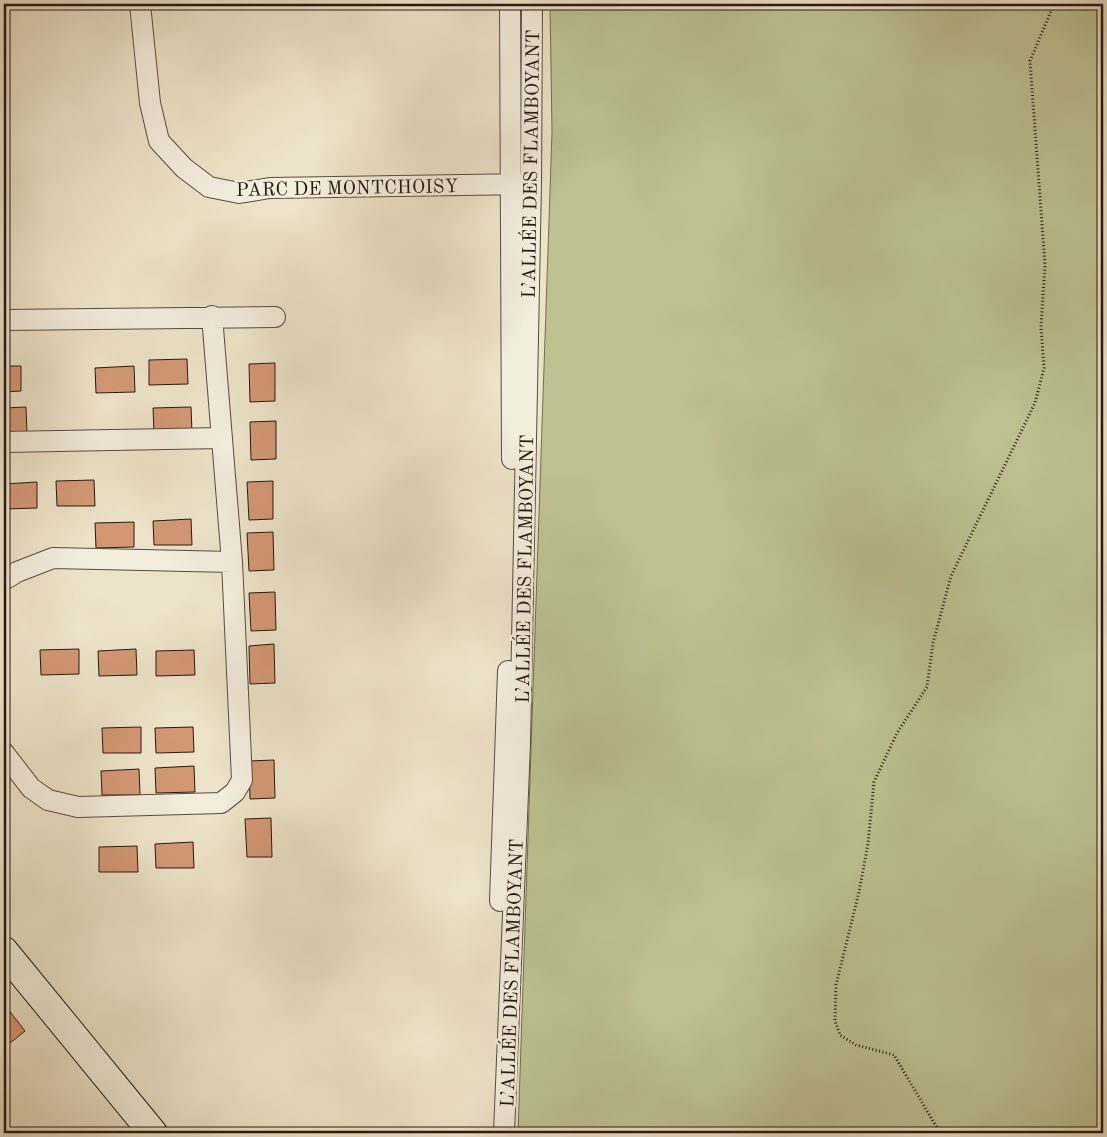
<svg xmlns="http://www.w3.org/2000/svg" width="1107" height="1137" viewBox="0 0 1107 1137" font-family="'Old Standard TT',serif">
<style>
.green{fill:#bec293;stroke:#726e52}
.building{fill:#d39774;stroke:#261912}
.lines{fill:none;stroke-linecap:round;stroke-linejoin:round}
.minor-casing{stroke:#584c40;stroke-width:22}
.secondary-casing{stroke:#261912;stroke-width:30}
.path{stroke:#261912;stroke-width:3;stroke-dasharray:1 2.5;stroke-linecap:butt}
.minor{stroke:#f3eddc;stroke-width:20}
.secondary{stroke:#f3eddc;stroke-width:28}
.labels{text-anchor:middle;stroke-width:5;stroke-linejoin:round;paint-order:stroke}
.street-label{font-size:19px;fill:#261912;stroke:#f3eddc}
</style>
<rect width="100%" height="100%" fill="#ede3c9"/>
<filter id="stains"><feTurbulence type="fractalNoise" baseFrequency=".004" numOctaves="4"/><feColorMatrix values="0 0 0 0 .2 0 0 0 0 .09 0 0 0 0 .02 0 0 0 .5 -.17"/></filter>
<radialGradient id="worn" r=".72"><stop offset=".6" stop-color="#630" stop-opacity="0"/><stop offset="1" stop-color="#630" stop-opacity=".3"/></radialGradient>
<path class="green" d="M 550,4 L 1103,4 L 1103,1133 L 518,1133 L 552,132 Z"/>
<path class="building" d="M 187,359 L 188,384 L 149,385 L 149,360 Z
M 275,363 L 275,401 L 250,402 L 249,364 Z
M 4,366 L 21,366 L 21,391 L 4,392 Z
M 134,366 L 135,392 L 96,393 L 95,368 Z
M 26,407 L 27,433 L 4,433 L 4,408 Z
M 191,407 L 192,433 L 154,433 L 153,408 Z
M 276,421 L 276,459 L 251,460 L 250,422 Z
M 94,480 L 95,506 L 57,506 L 56,481 Z
M 273,481 L 273,519 L 249,520 L 247,482 Z
M 37,482 L 37,508 L 4,509 L 4,484 Z
M 191,519 L 192,545 L 154,545 L 153,521 Z
M 134,522 L 134,547 L 96,548 L 95,523 Z
M 273,532 L 274,570 L 249,571 L 247,533 Z
M 275,592 L 276,630 L 251,631 L 249,593 Z
M 274,644 L 275,683 L 250,684 L 249,646 Z
M 79,649 L 79,674 L 41,675 L 40,650 Z
M 136,649 L 137,675 L 99,676 L 98,651 Z
M 194,650 L 195,675 L 156,676 L 156,651 Z
M 141,727 L 141,753 L 103,753 L 102,728 Z
M 193,727 L 194,752 L 156,753 L 155,728 Z
M 274,760 L 275,798 L 250,799 L 249,761 Z
M 194,766 L 195,792 L 156,793 L 155,768 Z
M 139,769 L 140,795 L 102,795 L 101,771 Z
M 271,818 L 272,857 L 247,857 L 245,819 Z
M 193,842 L 194,868 L 156,868 L 155,844 Z
M 137,846 L 138,872 L 99,872 L 99,847 Z
M 4,1004 L 25,1031 L 4,1048 Z"/>
<g class="lines">
<defs>
<path id="minor" d="M 140,4 L 150,103 L 159,141 L 184,168 L 209,187 L 239,193 L 270,188 L 527,184
M 510,4 L 512,459
M 4,320 L 275,317
M 4,442 L 222,438
M 4,580 L 17,572 L 53,558 L 232,562
M 4,753 L 31,788 L 48,800 L 78,807 L 221,803 L 235,792 L 242,780 L 232,562 L 212,316
M 500,901 L 508,671
M 504,1133 L 520,744 L 531,184 L 532,4"/>
<path id="secondary" d="M 4,951 L 153,1133"/>
</defs>
<use href="#minor" class="minor-casing"/>
<use href="#secondary" class="secondary-casing"/>
<path class="path" d="M 940,1133 L 894,1055 L 856,1045 L 840,1035 L 835,1021 L 836,985 L 859,892 L 868,844 L 874,782 L 897,733 L 927,687 L 933,643 L 951,576 L 1035,403 L 1044,368 L 1041,327 L 1045,265 L 1030,61 L 1054,4"/>
<use href="#minor" class="minor"/>
<use href="#secondary" class="secondary"/>
</g>
<g class="labels">
<g class="street-label">
<text transform="translate(530 164) rotate(-89)" y="7">L’ALLÉE DES FLAMBOYANT</text>
<text transform="translate(347 187) rotate(-1)" y="7">PARC DE MONTCHOISY</text>
<text transform="translate(524 569) rotate(-89)" y="7">L’ALLÉE DES FLAMBOYANT</text>
<text transform="translate(511 973) rotate(-88)" y="7">L’ALLÉE DES FLAMBOYANT</text>
</g>
</g>
<rect width="1107" height="1137" fill="none" stroke="#ede3c9" stroke-width="20"/>
<rect x="5" y="5" width="1097" height="1127" fill="none" stroke="#261912" stroke-width="2.5"/>
<rect x="10" y="10" width="1087" height="1117" fill="none" stroke="#261912"/>
<rect width="100%" height="100%" filter="url(#stains)"/>
<rect width="100%" height="100%" fill="url(#worn)"/>
</svg>
